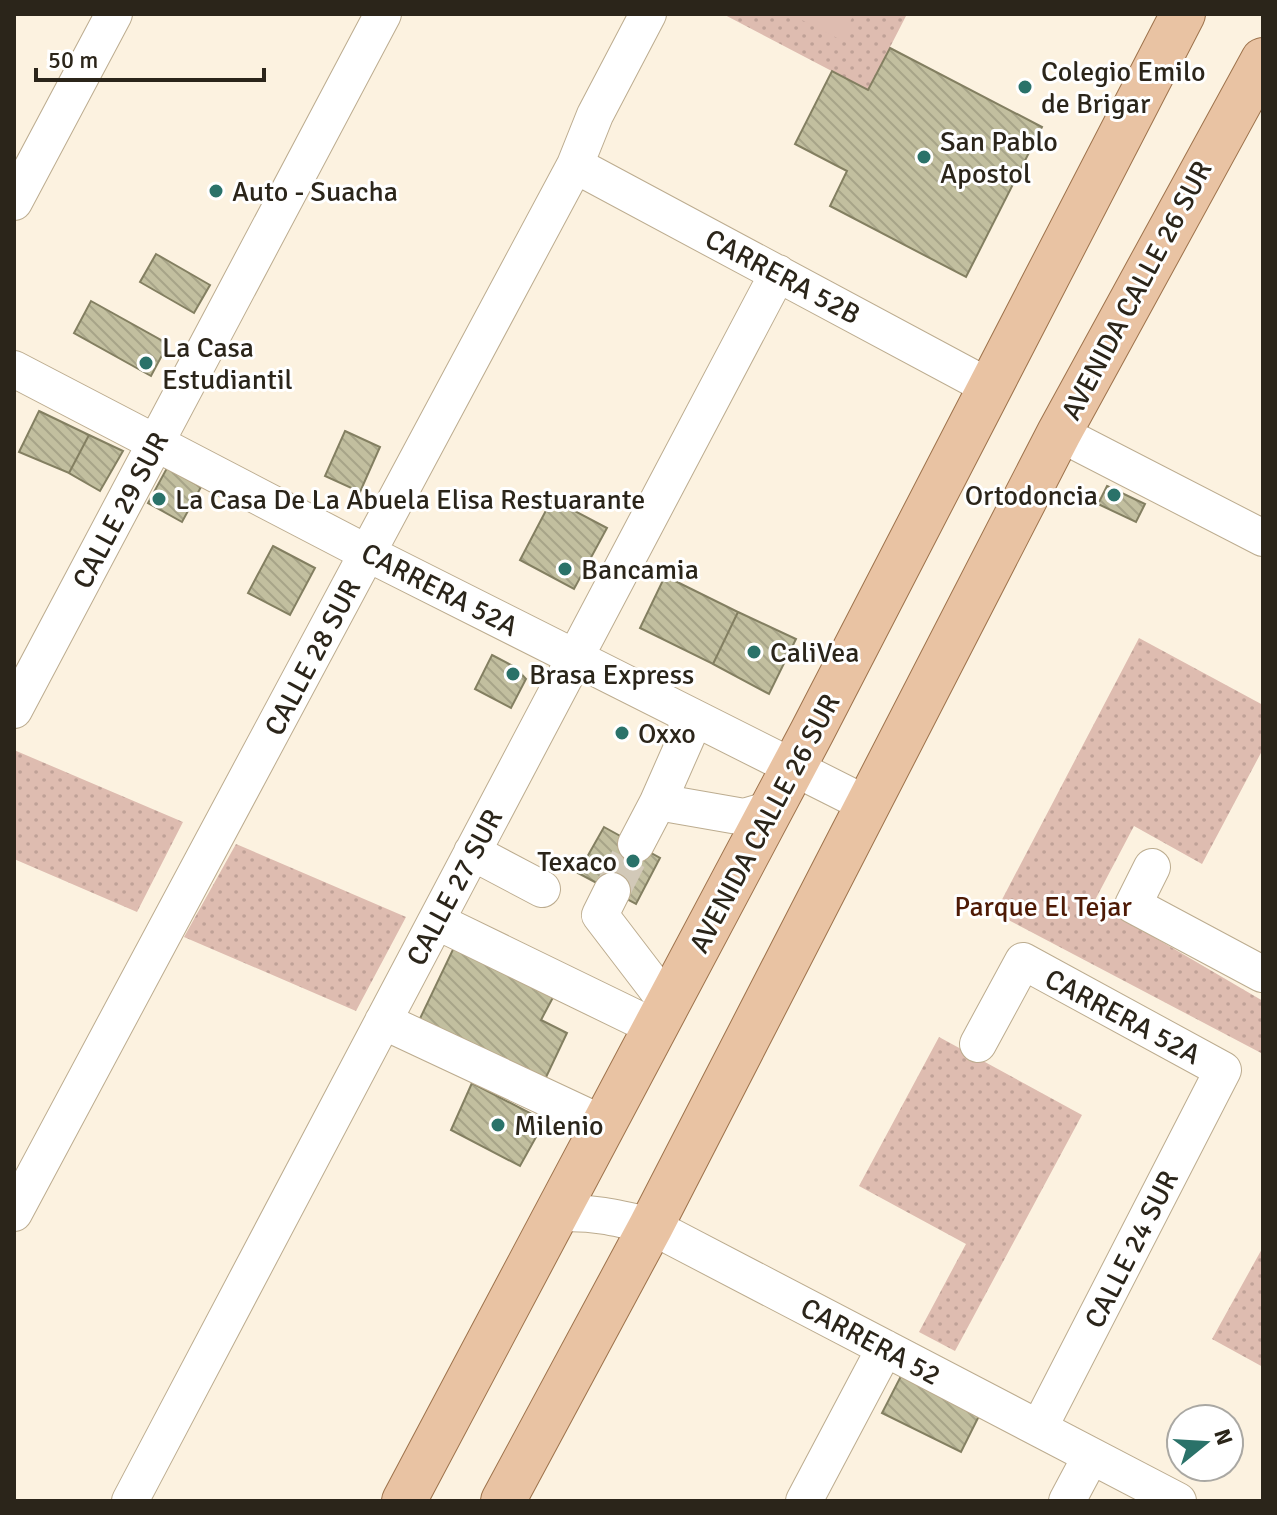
<svg xmlns="http://www.w3.org/2000/svg" width="1277" height="1515" viewBox="0 0 1277 1515" font-family="Signika,sans-serif">
<style>
.green{fill:url(#green-dots)}
.pitch{fill:#debcb0}
.building{fill:url(#building-back-hatch);stroke:#837f61;stroke-width:2}
.lines{fill:none;stroke-linecap:round;stroke-linejoin:round}
.minor-tunnel{stroke:#d2c9b8;stroke-width:36;stroke-dasharray:36 18;stroke-linecap:butt}
.minor-casing{stroke:#bcac8f;stroke-width:38}
.major-casing{stroke:#9d724b;stroke-width:46}
.minor{stroke:#fff;stroke-width:36}
.major{stroke:#e9c3a3;stroke-width:44}
.poi-dot{fill:#2a7269;stroke:#fff;stroke-width:3}
.labels{text-anchor:middle;stroke-width:6;stroke-linejoin:round;paint-order:stroke}
.poi-label{font-size:28px;fill:#2b251a;stroke:#fff;text-anchor:start}
.street-label{font-size:28px;fill:#2b251a;stroke:#fff}
.park-label{font-size:28px;fill:#4e1a05;stroke:#fff}
</style>
<defs>
<pattern id="green-dots" width="8" height="8" patternUnits="userSpaceOnUse" patternTransform="scale(2)"><rect width="8" height="8" fill="#debcb0"/><path d="M2 2h.1M6 6h.1" fill="none" stroke="#bfa197" stroke-width="1.8" stroke-linecap="round"/></pattern>
<pattern id="building-back-hatch" width="6" height="6" patternUnits="userSpaceOnUse" patternTransform="scale(2)"><rect width="6" height="6" fill="#c2bf9f"/><path d="M-1 5l2 2M0 0l6 6M5-1l2 2" fill="none" stroke="#a7a488"/></pattern>
</defs>
<rect width="100%" height="100%" fill="#fcf2e0"/>
<path class="green" d="M 723,14 L 907,14 L 868,90 Z
M 1139,638 L 1263,705 L 1263,749 L 1202,864 L 1134,826 L 1094,902 L 1263,1001 L 1263,1054 L 995,913 Z
M 14,750 L 183,822 L 137,912 L 14,859 Z
M 236,844 L 406,917 L 356,1011 L 184,937 Z
M 939,1037 L 1082,1115 L 955,1351 L 919,1332 L 966,1244 L 859,1186 Z
M 1263,1247 L 1263,1367 L 1212,1339 Z"/>
<path class="pitch" d="M 790,14 L 854,14 L 841,40 Z"/>
<path class="building" d="M 890,48 L 1042,127 L 966,277 L 830,206 L 847,171 L 795,144 L 832,71 L 868,90 Z
M 156,254 L 210,285 L 194,313 L 140,282 Z
M 91,301 L 168,344 L 151,376 L 74,333 Z
M 39,411 L 89,435 L 69,473 L 19,452 Z
M 345,431 L 380,447 L 360,492 L 325,476 Z
M 89,435 L 123,451 L 100,491 L 69,473 Z
M 167,468 L 201,487 L 182,522 L 148,503 Z
M 1107,486 L 1145,504 L 1136,522 L 1098,504 Z
M 552,499 L 607,528 L 574,589 L 520,560 Z
M 273,546 L 315,568 L 290,615 L 248,593 Z
M 665,576 L 738,612 L 713,664 L 640,628 Z
M 738,612 L 796,639 L 769,694 L 713,664 Z
M 492,655 L 515,667 L 526,679 L 511,708 L 475,689 Z
M 604,827 L 660,858 L 636,904 L 578,873 Z
M 458,939 L 558,988 L 541,1020 L 567,1033 L 540,1090 L 415,1029 Z
M 472,1083 L 545,1121 L 520,1166 L 451,1130 Z
M 901,1376 L 979,1416 L 961,1452 L 882,1413 Z"/>
<g class="lines">
<path class="minor-tunnel" d="M 612,891 L 636,844"/>
<defs>
<path id="minor" d="M 575,165 L 991,388
M 14,202 L 114,14
M 14,369 L 367,553 L 868,805
M 1059,433 L 1263,538
M 14,710 L 383,14
M 658,802 L 688,734 L 685,715
M 636,844 L 658,802 L 744,817 L 771,809
M 472,852 L 542,889
M 1152,867 L 1133,905 L 1262,974 L 1263,972
M 612,891 L 600,915 L 668,1004
M 436,921 L 656,1028
M 383,1021 L 603,1124
M 978,1044 L 1023,961 L 1223,1070 L 1039,1428
M 14,1213 L 575,165 L 595,115 L 648,14
M 556,1214 C 590,1211 618,1218 651,1226 L 1178,1501
M 130,1501 L 778,273
M 804,1501 L 885,1348
M 1067,1501 L 1091,1456"/>
<path id="major" d="M 404,1501 L 812,732 L 1183,14
M 503,1501 L 651,1226 L 1059,433 L 1263,60"/>
</defs>
<use href="#minor" class="minor-casing"/>
<use href="#major" class="major-casing"/>
<use href="#minor" class="minor"/>
<use href="#major" class="major"/>
</g>
<g class="poi-dot">
<circle cx="1025" cy="87" r="8"/>
<circle cx="924" cy="157" r="8"/>
<circle cx="216" cy="191" r="8"/>
<circle cx="146" cy="363" r="8"/>
<circle cx="1114" cy="495" r="8"/>
<circle cx="159" cy="499" r="8"/>
<circle cx="565" cy="569" r="8"/>
<circle cx="754" cy="652" r="8"/>
<circle cx="513" cy="674" r="8"/>
<circle cx="622" cy="733" r="8"/>
<circle cx="633" cy="861" r="8"/>
<circle cx="498" cy="1125" r="8"/>
</g>
<g class="labels">
<g class="poi-label">
<text x="1041" y="81">Colegio Emilo<tspan x="1041" dy="32">de Brigar</tspan></text>
<text x="940" y="151">San Pablo<tspan x="940" dy="32">Apostol</tspan></text>
<text x="232" y="201">Auto - Suacha</text>
<text x="162" y="357">La Casa<tspan x="162" dy="32">Estudiantil</tspan></text>
<text x="1098" y="505" text-anchor="end">Ortodoncia</text>
<text x="175" y="509">La Casa De La Abuela Elisa Restuarante</text>
<text x="581" y="579">Bancamia</text>
<text x="770" y="662">CaliVea</text>
<text x="529" y="684">Brasa Express</text>
<text x="638" y="743">Oxxo</text>
<text x="617" y="871" text-anchor="end">Texaco</text>
<text x="514" y="1135">Milenio</text>
</g>
<g class="street-label">
<text transform="translate(783 276) rotate(28)" y="10">CARRERA 52B</text>
<text transform="translate(1136 290) rotate(-62)" y="10">AVENIDA CALLE 26 SUR</text>
<text transform="translate(120 510) rotate(-62)" y="10">CALLE 29 SUR</text>
<text transform="translate(440 589) rotate(27)" y="10">CARRERA 52A</text>
<text transform="translate(312 657) rotate(-62)" y="10">CALLE 28 SUR</text>
<text transform="translate(764 823) rotate(-62)" y="10">AVENIDA CALLE 26 SUR</text>
<text transform="translate(454 887) rotate(-62)" y="10">CALLE 27 SUR</text>
<text transform="translate(1123 1016) rotate(28)" y="10">CARRERA 52A</text>
<text transform="translate(1131 1249) rotate(-63)" y="10">CALLE 24 SUR</text>
<text transform="translate(871 1341) rotate(28)" y="10">CARRERA 52</text>
</g>
<g class="park-label">
<text x="1043" y="916">Parque El Tejar</text>
</g>
</g>
<rect width="1277" height="1515" fill="none" stroke="#2b251a" stroke-width="32"/>
<g transform="translate(1205 1443) rotate(72)"><circle r="38" fill="#ffffff" stroke="#aaa8a3" stroke-width="2"/>
<path d="M0-6L14 30L0 20L-14 30Z" fill="#2a7269"/>
<text y="-12" font-size="22" font-weight="bold" text-anchor="middle" fill="#2b251a">N</text>
</g>
<path d="M36 68v12h228v-12" fill="none" stroke="#2b251a" stroke-width="4"/>
<text x="48" y="68" font-size="24" fill="#2b251a" stroke="#ffffff" stroke-width="6" paint-order="stroke">50 m</text>
</svg>
